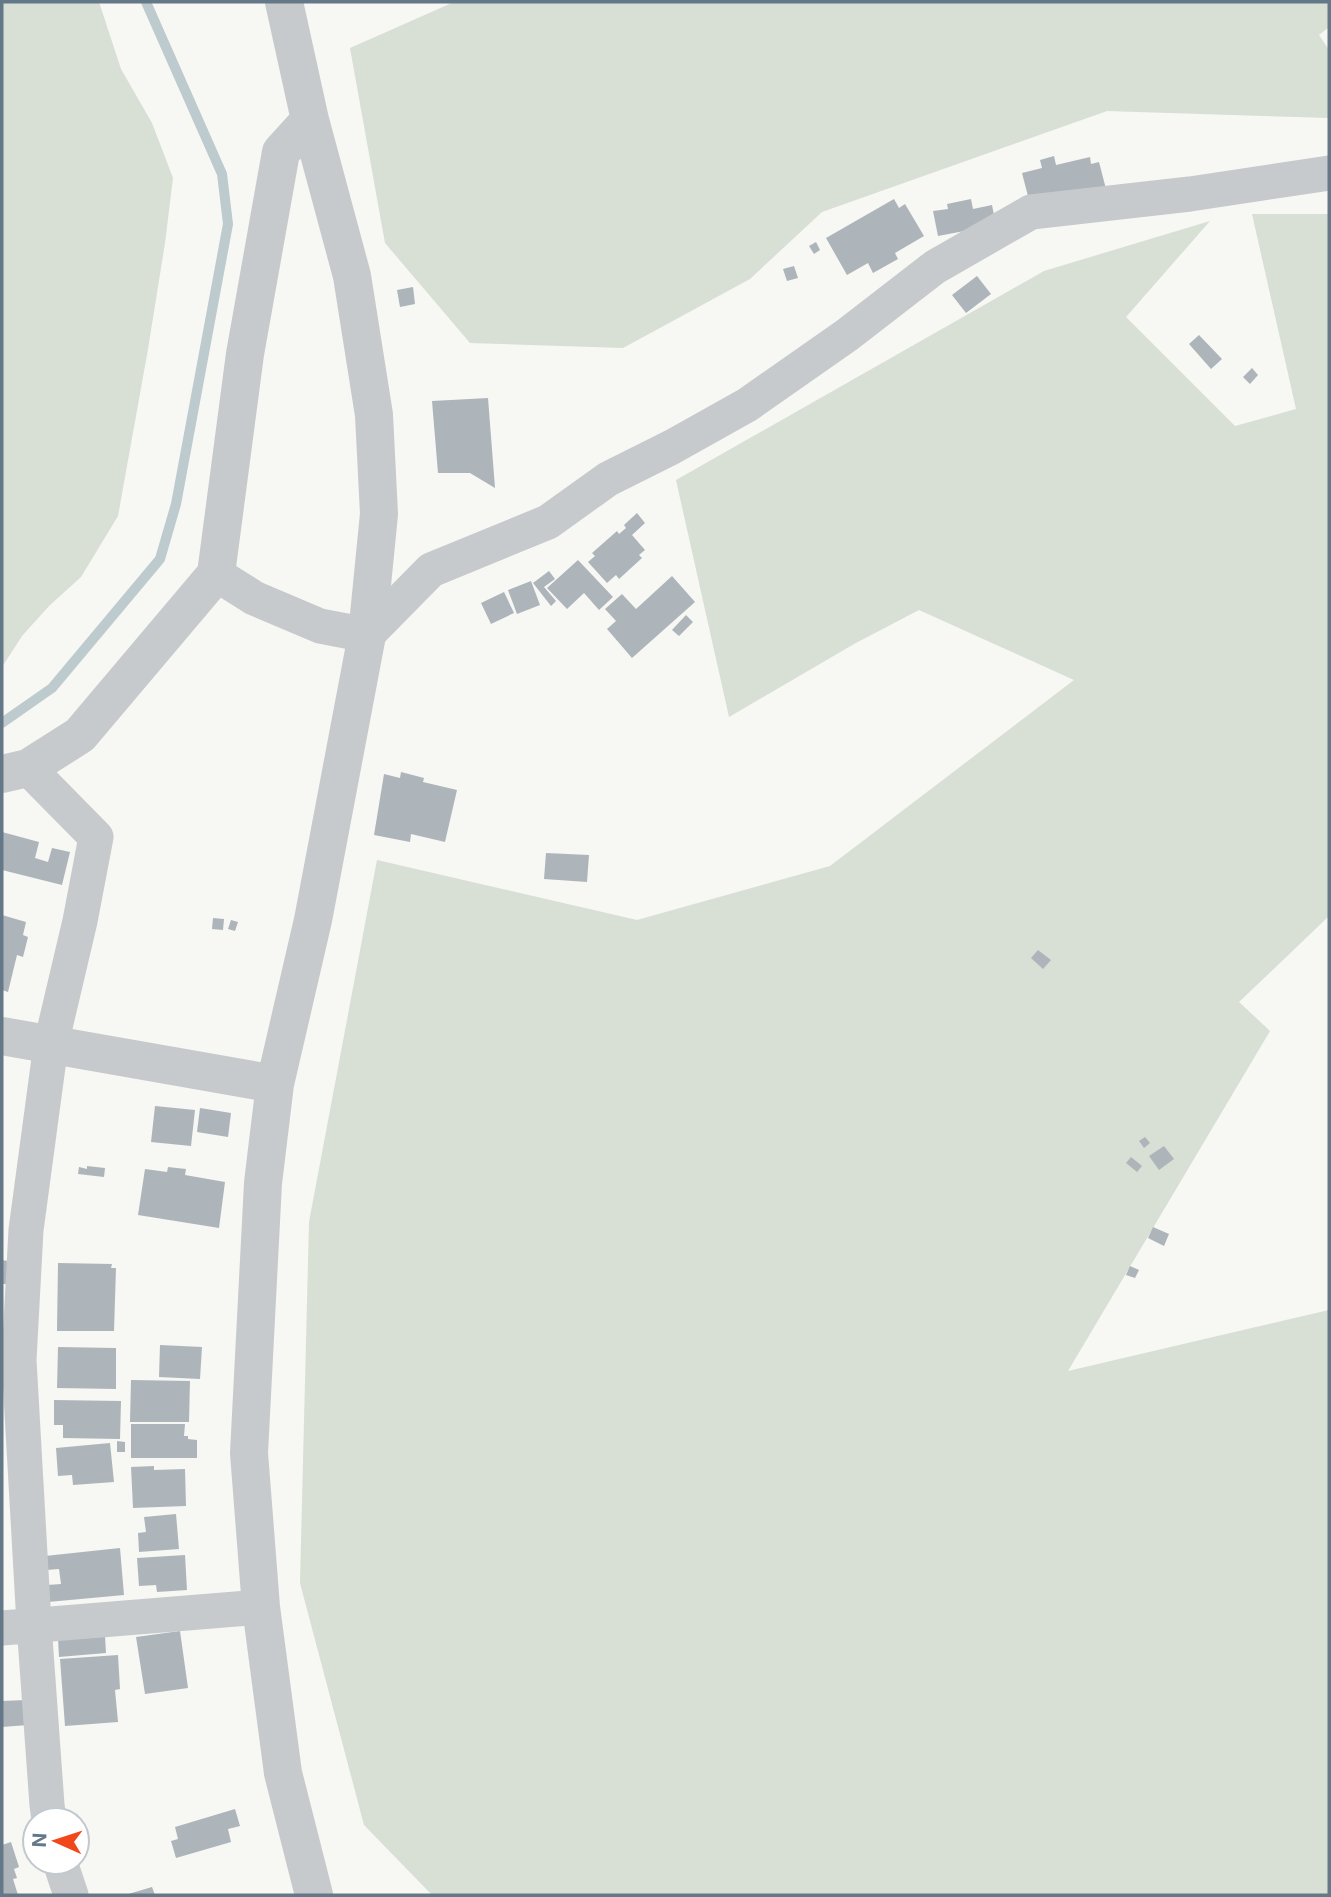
<svg xmlns="http://www.w3.org/2000/svg" width="1331" height="1897" viewBox="0 0 1331 1897" font-family="Inter,sans-serif">
<style>
.green{fill:#d8dfd4}
.lines{fill:none;stroke-linecap:round;stroke-linejoin:round}
.stream{stroke:#bdcace;stroke-width:10}
.building{fill:#adb5bb}
.minor{stroke:#c6cacd;stroke-width:35}
.tertiary{stroke:#c6cacd;stroke-width:38}
</style>
<rect width="100%" height="100%" fill="#f7f7f3"/>
<path class="green" d="M 2,2 L 99,2 L 121,69 L 152,123 L 173,178 L 165,243 L 148,349 L 118,516 L 81,577 L 49,606 L 22,636 L 2,667 Z
M 454,2 L 1329,2 L 1329,27 L 1319,35 L 1329,50 L 1329,118 L 1107,111 L 822,212 L 750,279 L 623,348 L 470,343 L 385,243 L 350,48 Z
M 1252,214 L 1329,214 L 1329,916 L 1239,1002 L 1270,1031 L 1068,1371 L 1329,1310 L 1329,1895 L 432,1895 L 364,1825 L 300,1583 L 309,1222 L 377,860 L 637,920 L 830,866 L 1074,680 L 919,610 L 854,644 L 729,717 L 676,480 L 1044,271 L 1210,221 L 1126,317 L 1235,426 L 1296,409 Z"/>
<g class="lines">
<path class="stream" d="M 2,723 L 52,688 L 160,559 L 176,504 L 228,224 L 222,174 L 146,2"/>
</g>
<path class="building" d="M 1054,156 L 1056,165 L 1090,157 L 1091,164 L 1099,162 L 1106,189 L 1031,208 L 1022,173 L 1042,168 L 1040,160 Z
M 894,199 L 899,208 L 905,204 L 924,236 L 895,253 L 898,259 L 873,273 L 868,263 L 847,275 L 826,238 Z
M 971,199 L 973,209 L 992,205 L 996,225 L 938,236 L 933,211 L 948,209 L 947,204 Z
M 816,242 L 820,250 L 814,254 L 809,246 Z
M 794,266 L 798,278 L 787,281 L 783,269 Z
M 977,276 L 991,294 L 966,313 L 952,295 Z
M 413,287 L 415,304 L 400,307 L 397,290 Z
M 1199,335 L 1222,359 L 1211,369 L 1189,344 Z
M 1252,368 L 1258,375 L 1250,384 L 1243,377 Z
M 488,398 L 495,488 L 470,473 L 438,473 L 432,401 Z
M 637,513 L 645,523 L 632,535 L 645,550 L 639,555 L 642,558 L 619,579 L 616,575 L 607,583 L 588,562 L 595,556 L 592,553 L 617,531 L 619,534 L 626,528 L 624,525 Z
M 578,560 L 613,597 L 599,610 L 584,593 L 567,609 L 547,588 Z
M 549,571 L 555,579 L 544,587 L 556,601 L 551,606 L 533,583 Z
M 672,576 L 695,602 L 632,658 L 607,629 L 616,621 L 605,609 L 622,594 L 636,609 Z
M 531,581 L 540,605 L 517,614 L 508,590 Z
M 504,592 L 514,613 L 491,624 L 481,603 Z
M 686,615 L 693,622 L 679,636 L 672,630 Z
M 401,772 L 424,778 L 423,782 L 457,790 L 445,842 L 411,834 L 410,842 L 374,835 L 384,774 L 400,778 Z
M 2,832 L 39,842 L 35,858 L 48,862 L 52,848 L 70,852 L 62,885 L 2,870 Z
M 546,853 L 589,855 L 587,882 L 544,879 Z
M 2,915 L 26,922 L 23,935 L 28,937 L 23,957 L 17,955 L 8,992 L 2,990 Z
M 213,918 L 224,919 L 223,930 L 212,929 Z
M 231,920 L 238,922 L 235,931 L 228,929 Z
M 1038,950 L 1051,960 L 1043,969 L 1031,958 Z
M 155,1106 L 195,1110 L 191,1146 L 151,1142 Z
M 200,1108 L 231,1113 L 228,1137 L 197,1132 Z
M 1145,1137 L 1150,1143 L 1144,1148 L 1139,1141 Z
M 1164,1146 L 1174,1159 L 1159,1170 L 1149,1156 Z
M 1131,1157 L 1142,1166 L 1137,1172 L 1126,1163 Z
M 87,1166 L 105,1168 L 104,1177 L 78,1174 L 79,1167 L 87,1169 Z
M 168,1167 L 186,1169 L 185,1175 L 225,1182 L 219,1228 L 138,1215 L 145,1169 L 167,1172 Z
M 1153,1227 L 1169,1234 L 1164,1246 L 1148,1238 Z
M 2,1260 L 8,1261 L 7,1284 L 2,1284 Z
M 58,1263 L 112,1264 L 111,1268 L 116,1268 L 114,1331 L 57,1331 Z
M 1130,1266 L 1139,1270 L 1135,1278 L 1126,1275 Z
M 160,1345 L 202,1347 L 200,1379 L 159,1377 Z
M 58,1347 L 116,1348 L 116,1389 L 57,1388 Z
M 131,1380 L 190,1381 L 189,1422 L 130,1422 Z
M 54,1400 L 121,1401 L 120,1439 L 63,1438 L 63,1425 L 54,1425 Z
M 131,1424 L 185,1424 L 184,1436 L 188,1436 L 188,1439 L 197,1440 L 197,1458 L 131,1458 Z
M 117,1441 L 125,1442 L 125,1452 L 117,1452 Z
M 110,1443 L 114,1482 L 73,1485 L 72,1475 L 58,1476 L 56,1448 Z
M 154,1466 L 154,1470 L 185,1469 L 186,1506 L 133,1508 L 131,1467 Z
M 176,1514 L 179,1549 L 139,1552 L 138,1533 L 146,1532 L 144,1517 Z
M 120,1548 L 124,1595 L 48,1602 L 47,1585 L 61,1584 L 59,1569 L 46,1570 L 45,1556 Z
M 185,1555 L 187,1590 L 157,1592 L 156,1585 L 139,1586 L 137,1558 Z
M 180,1631 L 188,1688 L 145,1694 L 136,1637 Z
M 105,1636 L 106,1653 L 59,1657 L 58,1639 Z
M 118,1655 L 120,1689 L 115,1690 L 118,1722 L 65,1726 L 60,1659 Z
M 26,1700 L 28,1725 L 2,1727 L 2,1701 Z
M 235,1809 L 240,1826 L 228,1829 L 231,1842 L 176,1858 L 171,1841 L 178,1839 L 175,1827 Z
M 11,1842 L 19,1867 L 14,1869 L 17,1878 L 13,1879 L 18,1895 L 2,1895 L 2,1845 Z
M 152,1887 L 155,1895 L 125,1895 Z"/>
<g class="lines">
<path class="minor" d="M 216,574 L 254,598 L 320,626 L 367,635 L 431,570 L 548,522 L 608,479 L 672,447 L 747,405 L 847,335 L 935,267 L 1031,212 L 1190,194 L 1329,173
M 28,768 L 96,837 L 80,921 L 51,1044 L 26,1230 L 19,1360 L 34,1624 L 47,1805 L 49,1820
M 2,1628 L 261,1607
M 60,1862 L 71,1895"/>
<path class="tertiary" d="M 310,120 L 352,276 L 374,415 L 379,514 L 367,635 L 313,920 L 275,1084 L 263,1183 L 249,1453 L 261,1607 L 283,1773 L 314,1895
M 2,774 L 28,768 L 80,735 L 216,574 L 245,354 L 281,152 L 310,120 L 284,2
M 2,1036 L 275,1084"/>
</g>
<rect width="1331" height="1897" fill="none" stroke="#647887" stroke-width="7"/>
<g transform="translate(56 1841) rotate(273)"><circle r="33" fill="#ffffff" stroke="#c1c9cf" stroke-width="2"/>
<path d="M0-5L12 26L0 18L-12 26Z" fill="#f0481a"/>
<text y="-10" font-size="19" font-weight="bold" text-anchor="middle" fill="#647887">N</text>
</g>
</svg>
